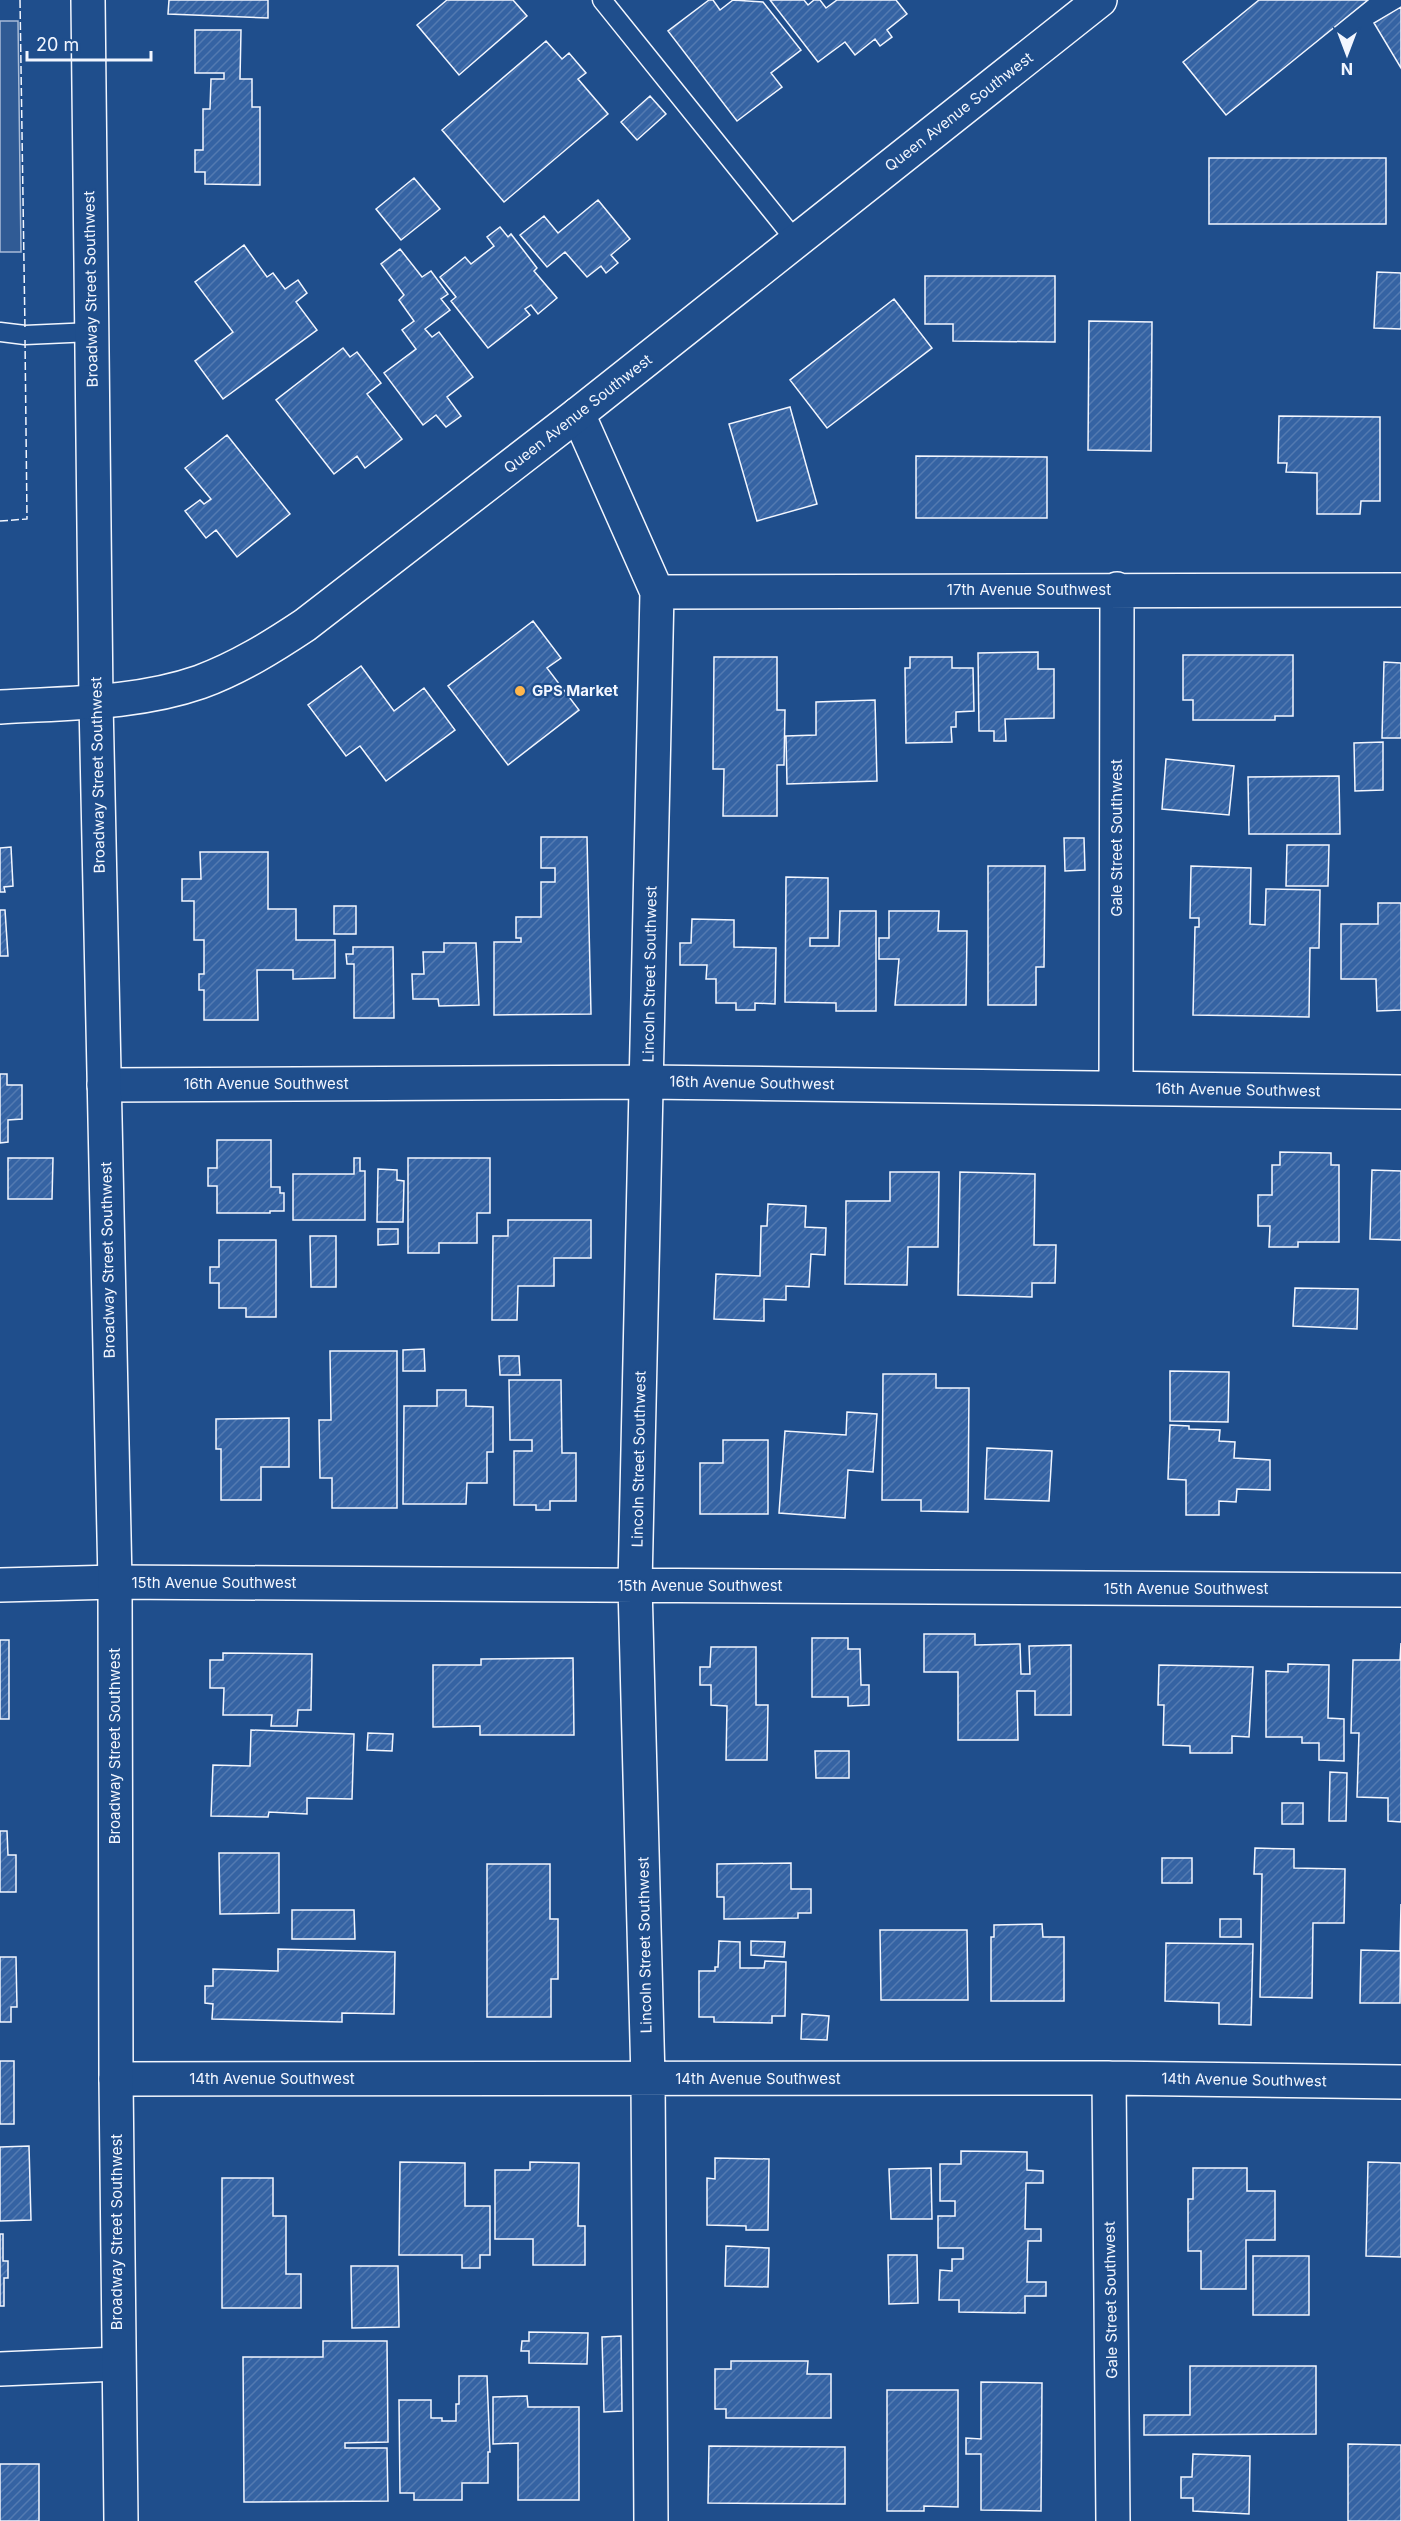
<svg xmlns="http://www.w3.org/2000/svg" width="1401" height="2521" viewBox="0 0 1401 2521" font-family="Inter,sans-serif">
<style>
.parking{fill:#305b95;stroke:#a8bbd7;stroke-width:1.5}
.building{fill:url(#building-hatch);stroke:#f2f6ff;stroke-width:1.5}
.lines{fill:none;stroke-linecap:round;stroke-linejoin:round}
.service-casing{stroke:#f2f6ff;stroke-width:21}
.minor-casing{stroke:#f2f6ff;stroke-width:36}
.tertiary-casing{stroke:#f2f6ff;stroke-width:36}
.secondary-casing{stroke:#f2f6ff;stroke-width:36}
.service{stroke:#1f4e8c;stroke-width:18}
.minor{stroke:#1f4e8c;stroke-width:33}
.tertiary{stroke:#1f4e8c;stroke-width:33}
.secondary{stroke:#1f4e8c;stroke-width:33}
.fence{stroke:#f2f6ff;stroke-width:1.5;stroke-dasharray:8 3;stroke-linecap:butt}
.poi-dot{fill:#ffb74d;stroke:#1f4e8c;stroke-width:2}
.labels{text-anchor:middle;stroke-width:4.5;stroke-linejoin:round;paint-order:stroke}
.street-label{font-size:15px;fill:#f2f6ff;stroke:#1f4e8c}
.poi-label{font-size:15px;font-weight:bold;fill:#f2f6ff;stroke:#1f4e8c;text-anchor:start}
</style>
<defs>
<pattern id="building-hatch" width="6" height="6" patternUnits="userSpaceOnUse" patternTransform="scale(1.5)"><rect width="6" height="6" fill="#3563a3"/><path d="M-1 1l2-2M0 6l6-6M5 7l2-2" fill="none" stroke="#537ab1"/></pattern>
</defs>
<rect width="100%" height="100%" fill="#1f4e8c"/>
<path class="parking" d="M 0,21 L 18,21 L 21,252 L 0,252 Z"/>
<path class="building" d="M 169,0 L 268,0 L 268,18 L 168,14 Z
M 447,0 L 513,0 L 527,16 L 459,75 L 417,25 Z
M 709,0 L 713,0 L 720,10 L 733,0 L 763,2 L 801,50 L 771,73 L 782,87 L 737,121 L 668,31 Z
M 770,0 L 804,0 L 808,5 L 814,0 L 820,0 L 826,8 L 837,0 L 896,0 L 907,14 L 887,30 L 892,37 L 880,46 L 875,39 L 855,55 L 845,42 L 818,62 Z
M 1259,0 L 1368,0 L 1226,115 L 1183,62 Z
M 1401,7 L 1401,68 L 1374,23 Z
M 195,30 L 241,30 L 240,79 L 252,79 L 252,107 L 260,107 L 260,185 L 205,184 L 205,172 L 195,172 L 195,150 L 203,150 L 203,109 L 210,109 L 211,79 L 224,79 L 224,73 L 195,73 Z
M 546,41 L 562,59 L 569,53 L 586,73 L 578,79 L 608,114 L 504,202 L 442,130 Z
M 650,96 L 666,114 L 637,140 L 621,122 Z
M 1209,158 L 1386,158 L 1386,224 L 1209,224 Z
M 414,178 L 440,209 L 401,240 L 376,209 Z
M 598,200 L 630,239 L 611,255 L 618,263 L 606,273 L 601,266 L 587,277 L 565,252 L 547,267 L 520,235 L 544,216 L 558,233 Z
M 500,227 L 508,237 L 511,234 L 537,268 L 534,271 L 557,298 L 538,314 L 531,305 L 525,309 L 530,315 L 488,348 L 451,301 L 456,297 L 440,277 L 465,257 L 471,264 L 494,246 L 487,237 Z
M 244,245 L 267,277 L 273,273 L 285,289 L 298,280 L 307,293 L 296,302 L 317,330 L 223,399 L 195,361 L 233,332 L 195,282 Z
M 400,249 L 422,277 L 431,271 L 448,294 L 441,299 L 450,310 L 425,329 L 432,337 L 439,332 L 473,377 L 447,397 L 461,416 L 446,427 L 436,415 L 423,425 L 384,373 L 416,349 L 402,330 L 414,321 L 399,300 L 404,295 L 381,264 Z
M 1377,272 L 1401,273 L 1401,329 L 1374,328 Z
M 925,276 L 1055,276 L 1055,342 L 953,341 L 953,324 L 925,324 Z
M 894,299 L 932,348 L 827,428 L 790,380 Z
M 1089,321 L 1152,322 L 1151,451 L 1088,450 Z
M 343,348 L 350,357 L 357,352 L 381,383 L 367,394 L 402,439 L 365,468 L 357,456 L 334,474 L 276,400 Z
M 790,407 L 817,504 L 757,521 L 729,424 Z
M 1279,416 L 1380,417 L 1380,501 L 1361,501 L 1360,514 L 1317,514 L 1317,473 L 1286,472 L 1287,463 L 1278,463 Z
M 227,435 L 290,514 L 237,557 L 216,530 L 206,538 L 185,511 L 200,500 L 204,504 L 211,499 L 185,468 Z
M 916,456 L 1047,457 L 1047,518 L 916,518 Z
M 533,621 L 561,658 L 547,668 L 579,710 L 508,765 L 448,686 Z
M 1038,652 L 1038,669 L 1054,669 L 1054,718 L 1005,719 L 1006,741 L 994,741 L 994,731 L 979,731 L 978,653 Z
M 1183,655 L 1293,655 L 1293,716 L 1275,716 L 1275,720 L 1193,720 L 1193,700 L 1183,700 Z
M 714,657 L 777,657 L 777,710 L 785,710 L 784,765 L 777,765 L 777,816 L 723,816 L 724,769 L 713,769 Z
M 910,657 L 952,657 L 952,668 L 973,668 L 974,711 L 956,712 L 956,727 L 951,727 L 952,742 L 906,743 L 905,668 L 910,668 Z
M 1384,662 L 1401,663 L 1401,738 L 1382,738 Z
M 361,666 L 394,711 L 424,688 L 455,730 L 386,781 L 360,746 L 346,756 L 308,705 Z
M 875,700 L 877,781 L 787,784 L 786,736 L 816,735 L 816,702 Z
M 1383,742 L 1383,790 L 1355,791 L 1354,743 Z
M 1166,759 L 1234,766 L 1229,815 L 1162,809 Z
M 1339,776 L 1340,834 L 1249,834 L 1248,777 Z
M 541,837 L 587,837 L 591,1014 L 494,1015 L 494,942 L 521,942 L 521,938 L 516,938 L 516,917 L 541,917 L 541,882 L 555,882 L 555,868 L 541,868 Z
M 1064,838 L 1084,838 L 1085,870 L 1065,871 Z
M 1287,845 L 1329,845 L 1328,886 L 1286,886 Z
M 11,847 L 13,886 L 4,887 L 5,892 L 0,892 L 0,848 Z
M 200,852 L 268,852 L 268,909 L 296,909 L 296,940 L 335,940 L 335,978 L 293,979 L 293,970 L 257,970 L 258,1020 L 204,1020 L 204,990 L 199,990 L 199,974 L 204,974 L 204,940 L 194,940 L 194,901 L 182,901 L 182,879 L 201,879 Z
M 988,866 L 1045,866 L 1044,967 L 1036,967 L 1036,1005 L 988,1005 Z
M 1191,866 L 1251,868 L 1250,924 L 1265,925 L 1266,889 L 1320,890 L 1319,948 L 1310,948 L 1309,1017 L 1193,1015 L 1195,927 L 1199,927 L 1199,918 L 1190,918 Z
M 786,877 L 828,878 L 828,938 L 810,938 L 810,946 L 839,946 L 840,911 L 876,911 L 876,1011 L 836,1011 L 836,1003 L 785,1002 Z
M 1378,903 L 1401,903 L 1401,1010 L 1377,1011 L 1376,979 L 1341,979 L 1341,924 L 1378,924 Z
M 334,906 L 356,906 L 356,934 L 334,934 Z
M 0,910 L 5,910 L 8,956 L 0,956 Z
M 889,911 L 939,911 L 938,931 L 967,931 L 966,1005 L 895,1005 L 899,959 L 879,959 L 879,938 L 889,938 Z
M 692,919 L 734,920 L 734,947 L 776,948 L 775,1004 L 755,1003 L 755,1010 L 736,1010 L 736,1003 L 716,1003 L 716,979 L 706,979 L 707,965 L 680,965 L 680,943 L 691,943 Z
M 444,943 L 476,943 L 479,1005 L 439,1006 L 438,999 L 413,999 L 412,974 L 424,974 L 423,952 L 444,952 Z
M 353,947 L 393,947 L 394,1018 L 354,1018 L 354,964 L 347,964 L 346,954 L 353,954 Z
M 0,1074 L 7,1074 L 7,1085 L 22,1085 L 22,1119 L 8,1120 L 8,1142 L 0,1143 Z
M 217,1140 L 271,1140 L 271,1187 L 280,1187 L 280,1193 L 284,1193 L 284,1211 L 270,1211 L 270,1213 L 217,1213 L 217,1186 L 208,1186 L 208,1168 L 217,1168 Z
M 1280,1152 L 1331,1153 L 1331,1165 L 1339,1165 L 1339,1242 L 1298,1242 L 1298,1247 L 1269,1247 L 1270,1226 L 1258,1226 L 1258,1195 L 1272,1195 L 1272,1165 L 1280,1165 Z
M 8,1158 L 53,1158 L 52,1199 L 8,1199 Z
M 354,1158 L 360,1158 L 360,1171 L 365,1171 L 365,1220 L 293,1220 L 293,1174 L 354,1174 Z
M 408,1158 L 490,1158 L 490,1213 L 477,1213 L 477,1243 L 439,1243 L 439,1253 L 408,1253 Z
M 378,1169 L 397,1170 L 397,1180 L 404,1181 L 403,1222 L 377,1222 Z
M 1372,1170 L 1401,1171 L 1401,1240 L 1370,1239 Z
M 890,1172 L 939,1172 L 938,1247 L 908,1247 L 907,1285 L 845,1284 L 846,1201 L 890,1201 Z
M 960,1172 L 1035,1174 L 1034,1245 L 1056,1245 L 1055,1283 L 1032,1283 L 1032,1297 L 958,1295 Z
M 768,1204 L 806,1206 L 805,1227 L 826,1228 L 825,1255 L 811,1254 L 809,1287 L 786,1286 L 786,1300 L 764,1299 L 764,1321 L 714,1319 L 716,1274 L 760,1276 L 761,1226 L 767,1226 Z
M 508,1220 L 591,1220 L 591,1258 L 554,1258 L 554,1286 L 518,1286 L 517,1320 L 492,1320 L 493,1236 L 508,1236 Z
M 378,1229 L 398,1229 L 398,1244 L 378,1245 Z
M 310,1236 L 336,1236 L 336,1287 L 311,1287 Z
M 219,1240 L 276,1240 L 276,1317 L 246,1317 L 246,1308 L 219,1308 L 219,1283 L 210,1283 L 210,1267 L 219,1267 Z
M 1295,1288 L 1358,1289 L 1357,1329 L 1293,1326 Z
M 424,1349 L 425,1371 L 403,1371 L 403,1350 Z
M 330,1351 L 397,1351 L 397,1508 L 332,1508 L 332,1478 L 320,1478 L 319,1420 L 331,1420 Z
M 499,1356 L 519,1356 L 520,1375 L 500,1375 Z
M 1170,1371 L 1229,1372 L 1228,1422 L 1170,1421 Z
M 883,1374 L 936,1374 L 936,1388 L 969,1388 L 968,1512 L 921,1511 L 921,1500 L 882,1500 Z
M 509,1380 L 561,1380 L 562,1453 L 576,1453 L 576,1501 L 550,1501 L 550,1510 L 536,1510 L 536,1505 L 514,1505 L 514,1451 L 532,1451 L 532,1440 L 510,1440 Z
M 437,1390 L 466,1390 L 466,1406 L 493,1407 L 493,1452 L 487,1452 L 487,1483 L 467,1483 L 466,1504 L 403,1504 L 404,1406 L 437,1406 Z
M 847,1412 L 877,1414 L 873,1472 L 848,1470 L 845,1518 L 779,1513 L 785,1431 L 846,1435 Z
M 289,1418 L 289,1467 L 261,1467 L 261,1500 L 221,1500 L 221,1449 L 216,1449 L 216,1419 Z
M 1170,1425 L 1189,1426 L 1189,1429 L 1220,1430 L 1219,1441 L 1235,1442 L 1234,1458 L 1270,1460 L 1270,1490 L 1237,1489 L 1236,1502 L 1219,1501 L 1219,1515 L 1186,1515 L 1186,1480 L 1168,1479 Z
M 723,1440 L 768,1440 L 768,1514 L 700,1514 L 700,1463 L 723,1463 Z
M 987,1448 L 1052,1451 L 1049,1501 L 985,1499 Z
M 924,1634 L 975,1634 L 975,1645 L 1020,1644 L 1021,1674 L 1030,1674 L 1029,1646 L 1071,1645 L 1071,1715 L 1035,1715 L 1035,1691 L 1017,1691 L 1018,1740 L 958,1740 L 958,1672 L 924,1672 Z
M 812,1638 L 848,1638 L 848,1649 L 860,1649 L 861,1685 L 869,1685 L 869,1705 L 848,1706 L 848,1697 L 812,1697 Z
M 0,1640 L 9,1640 L 9,1719 L 0,1719 Z
M 1401,1643 L 1401,1822 L 1388,1821 L 1388,1798 L 1357,1797 L 1359,1733 L 1351,1733 L 1353,1660 L 1400,1660 Z
M 711,1647 L 756,1647 L 756,1705 L 768,1705 L 767,1760 L 726,1760 L 727,1706 L 711,1705 L 711,1685 L 700,1685 L 700,1667 L 710,1667 Z
M 223,1653 L 312,1654 L 311,1710 L 298,1710 L 297,1726 L 271,1726 L 272,1715 L 223,1715 L 224,1688 L 210,1688 L 210,1660 L 223,1660 Z
M 573,1658 L 574,1735 L 480,1735 L 480,1726 L 433,1727 L 433,1665 L 481,1665 L 481,1659 Z
M 1288,1664 L 1329,1665 L 1328,1718 L 1344,1719 L 1344,1761 L 1319,1760 L 1319,1743 L 1302,1743 L 1302,1737 L 1266,1737 L 1266,1671 L 1288,1672 Z
M 1159,1665 L 1253,1667 L 1249,1737 L 1232,1736 L 1232,1753 L 1190,1753 L 1190,1746 L 1163,1745 L 1164,1705 L 1158,1705 Z
M 251,1730 L 354,1734 L 352,1799 L 307,1798 L 307,1814 L 269,1812 L 268,1817 L 211,1816 L 213,1765 L 250,1766 Z
M 368,1733 L 393,1734 L 392,1751 L 367,1750 Z
M 815,1751 L 849,1751 L 849,1778 L 816,1778 Z
M 1330,1772 L 1347,1773 L 1346,1821 L 1329,1821 Z
M 1282,1803 L 1303,1803 L 1303,1824 L 1282,1824 Z
M 0,1831 L 7,1831 L 8,1855 L 16,1855 L 16,1892 L 0,1892 Z
M 1255,1848 L 1294,1849 L 1294,1868 L 1345,1869 L 1344,1923 L 1313,1923 L 1312,1998 L 1260,1997 L 1262,1874 L 1254,1874 Z
M 219,1853 L 279,1853 L 279,1913 L 220,1914 Z
M 1162,1858 L 1192,1858 L 1192,1883 L 1162,1883 Z
M 791,1863 L 791,1889 L 811,1889 L 811,1913 L 798,1913 L 798,1918 L 724,1919 L 724,1897 L 717,1897 L 717,1864 Z
M 487,1864 L 550,1864 L 550,1919 L 558,1919 L 558,1979 L 551,1979 L 551,2017 L 487,2017 Z
M 1401,1904 L 1400,2003 L 1360,2003 L 1361,1950 L 1400,1951 Z
M 292,1910 L 354,1910 L 355,1939 L 292,1939 Z
M 1220,1919 L 1241,1919 L 1241,1937 L 1220,1937 Z
M 1042,1924 L 1043,1937 L 1064,1937 L 1064,2001 L 991,2001 L 991,1937 L 994,1937 L 994,1925 Z
M 880,1930 L 967,1930 L 968,2000 L 881,2000 Z
M 719,1941 L 740,1942 L 740,1968 L 764,1968 L 765,1961 L 786,1962 L 785,2016 L 772,2016 L 772,2023 L 714,2022 L 714,2017 L 699,2017 L 699,1971 L 715,1971 L 715,1967 L 718,1967 Z
M 751,1941 L 785,1942 L 784,1957 L 751,1955 Z
M 1166,1943 L 1253,1944 L 1251,2025 L 1219,2024 L 1219,2003 L 1165,2001 Z
M 278,1949 L 395,1952 L 394,2014 L 342,2013 L 342,2022 L 212,2019 L 213,2004 L 205,2003 L 205,1986 L 213,1986 L 213,1969 L 278,1971 Z
M 0,1957 L 16,1957 L 17,2007 L 11,2007 L 11,2022 L 0,2022 Z
M 802,2014 L 829,2016 L 827,2040 L 801,2039 Z
M 0,2061 L 14,2061 L 14,2124 L 0,2124 Z
M 29,2146 L 31,2220 L 0,2221 L 0,2147 Z
M 961,2151 L 1027,2152 L 1027,2170 L 1043,2171 L 1043,2183 L 1026,2183 L 1025,2229 L 1041,2229 L 1041,2241 L 1028,2241 L 1027,2282 L 1046,2282 L 1046,2296 L 1025,2296 L 1025,2313 L 959,2312 L 959,2300 L 939,2300 L 940,2270 L 952,2271 L 952,2259 L 963,2259 L 963,2248 L 938,2248 L 938,2216 L 955,2216 L 955,2201 L 940,2201 L 940,2164 L 961,2164 Z
M 715,2158 L 769,2159 L 768,2230 L 746,2230 L 746,2226 L 707,2225 L 707,2178 L 715,2179 Z
M 400,2162 L 465,2163 L 465,2206 L 490,2206 L 490,2255 L 480,2255 L 480,2268 L 462,2268 L 462,2255 L 399,2255 Z
M 530,2162 L 579,2163 L 578,2226 L 585,2226 L 585,2265 L 533,2265 L 533,2239 L 495,2239 L 495,2170 L 530,2170 Z
M 1368,2162 L 1401,2163 L 1401,2257 L 1366,2256 Z
M 931,2168 L 932,2219 L 891,2219 L 889,2169 Z
M 1193,2168 L 1247,2168 L 1247,2191 L 1275,2191 L 1275,2240 L 1246,2240 L 1246,2289 L 1201,2289 L 1201,2251 L 1188,2251 L 1188,2199 L 1193,2199 Z
M 222,2178 L 273,2178 L 273,2216 L 286,2216 L 286,2274 L 301,2274 L 301,2308 L 222,2308 Z
M 0,2234 L 3,2234 L 3,2261 L 8,2261 L 8,2278 L 4,2278 L 4,2306 L 0,2306 Z
M 726,2246 L 769,2248 L 768,2287 L 725,2286 Z
M 888,2255 L 917,2255 L 918,2303 L 889,2304 Z
M 1253,2256 L 1309,2256 L 1309,2315 L 1253,2315 Z
M 351,2266 L 398,2266 L 399,2327 L 352,2328 Z
M 529,2332 L 588,2333 L 587,2364 L 529,2363 L 529,2351 L 521,2351 L 522,2341 L 529,2341 Z
M 621,2336 L 622,2411 L 604,2412 L 602,2337 Z
M 323,2341 L 387,2341 L 388,2442 L 345,2443 L 345,2448 L 387,2448 L 388,2501 L 244,2502 L 243,2357 L 323,2357 Z
M 731,2361 L 808,2361 L 807,2374 L 831,2374 L 831,2418 L 726,2418 L 726,2409 L 715,2409 L 715,2369 L 731,2369 Z
M 1190,2366 L 1316,2366 L 1316,2434 L 1144,2435 L 1144,2415 L 1190,2415 Z
M 459,2376 L 487,2376 L 490,2452 L 488,2452 L 488,2483 L 462,2483 L 462,2500 L 414,2500 L 414,2493 L 400,2493 L 399,2400 L 431,2400 L 431,2418 L 442,2418 L 442,2421 L 456,2421 L 456,2404 L 459,2404 Z
M 981,2382 L 1042,2383 L 1041,2511 L 981,2510 L 981,2454 L 966,2454 L 966,2438 L 981,2439 Z
M 887,2390 L 958,2390 L 958,2507 L 924,2506 L 924,2511 L 887,2511 Z
M 527,2396 L 528,2407 L 579,2407 L 579,2500 L 518,2500 L 518,2443 L 493,2444 L 493,2397 Z
M 1348,2444 L 1401,2445 L 1401,2521 L 1348,2521 Z
M 709,2446 L 845,2447 L 845,2504 L 708,2503 Z
M 1193,2454 L 1250,2456 L 1249,2514 L 1193,2511 L 1193,2498 L 1181,2498 L 1181,2477 L 1192,2477 Z
M 0,2464 L 39,2464 L 39,2521 L 0,2521 Z"/>
<g class="lines">
<defs>
<path id="service" d="M 602,0 L 796,241
M 0,332 L 25,335 L 92,332"/>
<path id="minor" d="M 88,0 L 96,702
M 578,414 L 657,592 L 635,1585 L 648,2079 L 651,2521
M 657,592 L 1401,590
M 104,1085 L 648,1082 L 1401,1092
M 1116,1088 L 1117,589
M 0,1585 L 115,1582 L 1401,1590
M 1109,2078 L 1113,2521
M 116,2079 L 1109,2078 L 1401,2082
M 0,2369 L 118,2364"/>
<path id="tertiary" d="M 96,702 L 115,1582 L 116,2079 L 121,2521"/>
<path id="secondary" d="M 0,707 C 66,703 137,704 200,682 C 238,668 272,647 305,625 L 578,414 L 1100,0"/>
</defs>
<use href="#service" class="service-casing"/>
<use href="#minor" class="minor-casing"/>
<use href="#tertiary" class="tertiary-casing"/>
<use href="#secondary" class="secondary-casing"/>
<use href="#service" class="service"/>
<use href="#minor" class="minor"/>
<use href="#tertiary" class="tertiary"/>
<use href="#secondary" class="secondary"/>
<path class="fence" d="M 20,0 L 25,330
M 0,521 L 27,519 L 25,339"/>
</g>
<circle class="poi-dot" cx="520" cy="691" r="6"/>
<g class="labels">
<g class="street-label">
<text transform="translate(959 112) rotate(-38)" y="5">Queen Avenue Southwest</text>
<text transform="translate(91 289) rotate(-91)" y="5">Broadway Street Southwest</text>
<text transform="translate(578 414) rotate(-38)" y="5">Queen Avenue Southwest</text>
<text x="1029" y="595">17th Avenue Southwest</text>
<text transform="translate(98 775) rotate(-91)" y="5">Broadway Street Southwest</text>
<text transform="translate(1117 838) rotate(-90)" y="5">Gale Street Southwest</text>
<text transform="translate(650 974) rotate(-89)" y="5">Lincoln Street Southwest</text>
<text transform="translate(752 1083) rotate(1)" y="5">16th Avenue Southwest</text>
<text x="266" y="1089">16th Avenue Southwest</text>
<text transform="translate(1238 1090) rotate(1)" y="5">16th Avenue Southwest</text>
<text transform="translate(108 1260) rotate(-91)" y="5">Broadway Street Southwest</text>
<text transform="translate(639 1459) rotate(-89)" y="5">Lincoln Street Southwest</text>
<text x="214" y="1588">15th Avenue Southwest</text>
<text x="700" y="1591">15th Avenue Southwest</text>
<text x="1186" y="1594">15th Avenue Southwest</text>
<text transform="translate(115 1746) rotate(-90)" y="5">Broadway Street Southwest</text>
<text transform="translate(645 1945) rotate(-91)" y="5">Lincoln Street Southwest</text>
<text x="272" y="2084">14th Avenue Southwest</text>
<text x="758" y="2084">14th Avenue Southwest</text>
<text transform="translate(1244 2080) rotate(1)" y="5">14th Avenue Southwest</text>
<text transform="translate(117 2232) rotate(-90)" y="5">Broadway Street Southwest</text>
<text transform="translate(1111 2300) rotate(-91)" y="5">Gale Street Southwest</text>
</g>
<g class="poi-label">
<text x="532" y="696">GPS Market</text>
</g>
</g>
<g transform="translate(1347 54) rotate(180)" stroke="#1f4e8c" stroke-width="4.5" paint-order="stroke">
<path d="M0-4.5L10 22L0 15L-10 22Z" fill="#f2f6ff"/>
<text y="-9" font-size="16" font-weight="bold" text-anchor="middle" fill="#f2f6ff">N</text>
</g>
<path d="M27 51v9h124v-9" fill="none" stroke="#f2f6ff" stroke-width="3"/>
<text x="36" y="51" font-size="18" fill="#f2f6ff" stroke="#1f4e8c" stroke-width="4.5" paint-order="stroke">20 m</text>
</svg>
